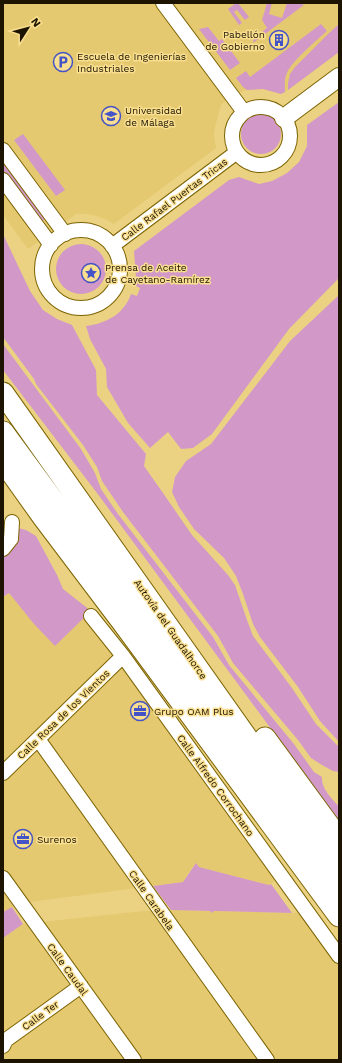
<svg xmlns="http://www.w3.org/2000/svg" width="342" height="1063" viewBox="0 0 342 1063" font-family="'Work Sans',sans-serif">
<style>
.built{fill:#e5c970}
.green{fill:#d299c8}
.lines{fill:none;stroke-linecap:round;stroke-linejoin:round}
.minor-casing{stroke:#7c6403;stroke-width:16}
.major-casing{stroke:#7c6403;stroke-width:20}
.highway-casing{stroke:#7c6403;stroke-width:23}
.minor{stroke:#fff;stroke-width:14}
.major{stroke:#fff;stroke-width:18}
.highway{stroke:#fff;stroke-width:21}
.labels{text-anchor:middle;stroke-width:3;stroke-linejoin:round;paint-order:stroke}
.poi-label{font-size:10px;fill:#1c1400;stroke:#f9df8f;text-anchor:start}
.street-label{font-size:10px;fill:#1c1400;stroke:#f9df8f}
</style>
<rect width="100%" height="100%" fill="#ebd282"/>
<path class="built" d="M 3,3 L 339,3 L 339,52 L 285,92 L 281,94 L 263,89 L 247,90 L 234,94 L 221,105 L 215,127 L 214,135 L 216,148 L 114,224 L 107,220 L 96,216 L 86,214 L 76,214 L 28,249 L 3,215 Z
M 43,573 L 91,611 L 93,609 L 129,653 L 198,747 L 287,872 L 269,885 L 199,867 L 196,863 L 189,872 L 183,882 L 30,902 L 12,907 L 3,912 L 3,597 Z
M 171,910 L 210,911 L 211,913 L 214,911 L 292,913 L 315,911 L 339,944 L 339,1060 L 3,1060 L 3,938 L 23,924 L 144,911 L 170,911 Z"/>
<path class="green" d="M 236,3 L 238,3 L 249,17 L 245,20 L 237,10 L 234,12 L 242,23 L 239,25 L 228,9 Z
M 267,3 L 272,3 L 269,14 L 282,18 L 287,3 L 299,3 L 304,5 L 253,43 L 254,38 L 267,28 L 262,20 Z
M 321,24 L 327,31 C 317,40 291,62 287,73 C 284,79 285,85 285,92 L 281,94 L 263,89 L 247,90 L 243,87 L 236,78 L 246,71 L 250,77 Z
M 338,25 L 339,52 L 288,90 L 288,83 L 290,74 L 295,67 L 329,33 Z
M 208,27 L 219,41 L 222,39 L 240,63 L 230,70 L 199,29 Z
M 339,102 L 339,278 L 289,329 L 212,434 L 193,448 L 181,449 L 168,432 L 150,448 L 128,423 L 107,387 L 106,369 L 90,339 L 86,326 C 98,325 116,318 123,308 C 127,304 129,299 131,294 L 137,296 L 140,288 L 134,285 L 136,278 L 134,251 L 229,180 L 239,177 L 259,184 L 272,181 L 287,173 L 299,162 L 307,146 L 307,125 Z
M241 134a20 20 0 1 1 40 0a20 20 0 1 1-40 0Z
M 23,134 L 65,190 L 56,196 L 14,140 Z
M 3,160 L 46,218 L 42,221 L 3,170 Z
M 3,234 L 30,291 L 43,310 L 57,319 L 72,325 L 96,370 L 97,395 L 146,454 L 144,466 L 163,493 L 192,535 L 228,575 L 235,585 L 247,620 L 253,636 L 292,688 L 316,724 L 339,747 L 339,772 L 333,771 L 322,765 L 311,758 L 298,740 L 233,663 L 218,636 L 123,512 L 102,481 L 97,467 L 83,445 L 36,384 L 34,379 L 3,337 Z
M56 269a25 25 0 1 1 50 0a25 25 0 1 1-50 0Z
M 339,295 L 339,742 L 320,721 L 298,687 L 260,637 L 253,624 L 243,594 L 236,576 L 224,558 L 194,529 L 179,507 L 172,492 L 175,477 L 186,461 L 211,444 L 290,341 Z
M 3,344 L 81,449 L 95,473 L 101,489 L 118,514 L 213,637 L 229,665 L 294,744 L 314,772 L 322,777 C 321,789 332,798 339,807 L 339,821 L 97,493 L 3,370 Z
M 18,528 L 26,530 L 36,536 L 57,575 L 63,589 L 91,611 L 55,646 L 34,624 L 9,593 L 3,597 L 3,547 Z
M 196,863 L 199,867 L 269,885 L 271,884 L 292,913 L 214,911 L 211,913 L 210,911 L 171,910 L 153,886 L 183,882 Z
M 12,907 L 23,924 L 3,938 L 3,912 Z"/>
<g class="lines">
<defs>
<path id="minor" d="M 163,3 L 244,112
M232 136a29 29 0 1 1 58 0a29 29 0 1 1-58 0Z
M 3,150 L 65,234
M 3,180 L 51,245
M42 269a39 39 0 1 1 78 0a39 39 0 1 1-78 0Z
M 112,246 L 237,152
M 3,549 L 11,539 L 12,522
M 91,616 L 123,656 L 339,956
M 38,739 L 267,1060
M 3,773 L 123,656
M 3,878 L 134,1060
M 3,1046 L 6,1040 L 81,986"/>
<path id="major" d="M 284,118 L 339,77"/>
<path id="highway" d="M 3,393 L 271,772 L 339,864
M 3,432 L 339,890
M 3,461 L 43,517 L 123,623 L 339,916
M 265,738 L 339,839"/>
</defs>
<use href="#minor" class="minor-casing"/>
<use href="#major" class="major-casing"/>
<use href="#highway" class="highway-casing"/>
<use href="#minor" class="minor"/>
<use href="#major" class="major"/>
<use href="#highway" class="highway"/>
</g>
<defs>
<symbol id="building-ring" viewBox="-11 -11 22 22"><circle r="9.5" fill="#f9df8f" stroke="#4453c7" stroke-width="1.5"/><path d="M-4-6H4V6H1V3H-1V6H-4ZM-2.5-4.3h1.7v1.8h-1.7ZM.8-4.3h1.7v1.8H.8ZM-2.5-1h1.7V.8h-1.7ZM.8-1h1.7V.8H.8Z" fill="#4453c7"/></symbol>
<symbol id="parking-ring" viewBox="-11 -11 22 22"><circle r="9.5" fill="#f9df8f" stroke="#4453c7" stroke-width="1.5"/><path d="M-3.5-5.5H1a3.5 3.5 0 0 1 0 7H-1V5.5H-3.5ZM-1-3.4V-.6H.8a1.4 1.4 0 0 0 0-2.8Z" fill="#4453c7"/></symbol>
<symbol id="university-ring" viewBox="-11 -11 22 22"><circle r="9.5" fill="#f9df8f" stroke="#4453c7" stroke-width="1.5"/><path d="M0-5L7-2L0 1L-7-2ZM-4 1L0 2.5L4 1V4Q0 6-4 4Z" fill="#4453c7"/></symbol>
<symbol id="sight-ring" viewBox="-11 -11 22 22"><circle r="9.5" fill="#f9df8f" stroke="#4453c7" stroke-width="1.5"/><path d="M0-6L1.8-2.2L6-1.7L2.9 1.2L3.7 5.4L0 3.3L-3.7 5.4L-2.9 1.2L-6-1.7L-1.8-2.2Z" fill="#4453c7"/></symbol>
<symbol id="office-ring" viewBox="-11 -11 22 22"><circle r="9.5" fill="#f9df8f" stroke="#4453c7" stroke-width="1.5"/><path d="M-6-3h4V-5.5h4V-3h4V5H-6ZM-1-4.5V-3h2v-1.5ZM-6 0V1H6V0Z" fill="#4453c7"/></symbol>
</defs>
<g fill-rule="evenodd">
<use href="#building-ring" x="268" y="29" width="22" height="22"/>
<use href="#parking-ring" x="52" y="51" width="22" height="22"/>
<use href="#university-ring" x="100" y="105" width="22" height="22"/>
<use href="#sight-ring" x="80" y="262" width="22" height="22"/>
<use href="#office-ring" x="129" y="700" width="22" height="22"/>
<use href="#office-ring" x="12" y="828" width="22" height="22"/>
</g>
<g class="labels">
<g class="poi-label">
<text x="265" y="38" text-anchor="end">Pabellón<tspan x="265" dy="12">de Gobierno</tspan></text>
<text x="77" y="60">Escuela de Ingenierías<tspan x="77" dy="12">Industriales</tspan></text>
<text x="125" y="114">Universidad<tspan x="125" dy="12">de Málaga</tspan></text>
<text x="105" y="271">Prensa de Aceite<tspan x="105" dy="12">de Cayetano-Ramírez</tspan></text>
<text x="154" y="715">Grupo OAM Plus</text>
<text x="37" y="843">Surenos</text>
</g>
<g class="street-label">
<text transform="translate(174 199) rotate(-37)" y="4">Calle Rafael Puertas Tricas</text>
<text transform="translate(171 629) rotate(55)" y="4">Autovía del Guadalhorce</text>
<text transform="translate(63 714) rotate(-44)" y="4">Calle Rosa de los Vientos</text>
<text transform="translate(216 785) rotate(54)" y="4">Calle Alfredo Corrochano</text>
<text transform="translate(152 900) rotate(55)" y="4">Calle Carabela</text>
<text transform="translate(68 969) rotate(54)" y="4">Calle Caudal</text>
<text transform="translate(40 1015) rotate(-36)" y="4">Calle Ter</text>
</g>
</g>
<rect width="342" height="1063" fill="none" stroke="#1c1400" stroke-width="8"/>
<g transform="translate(28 28) rotate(54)" stroke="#f9df8f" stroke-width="3" paint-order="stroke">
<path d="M0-3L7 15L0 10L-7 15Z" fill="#1c1400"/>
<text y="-6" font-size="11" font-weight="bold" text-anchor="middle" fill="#1c1400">N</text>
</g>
</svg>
